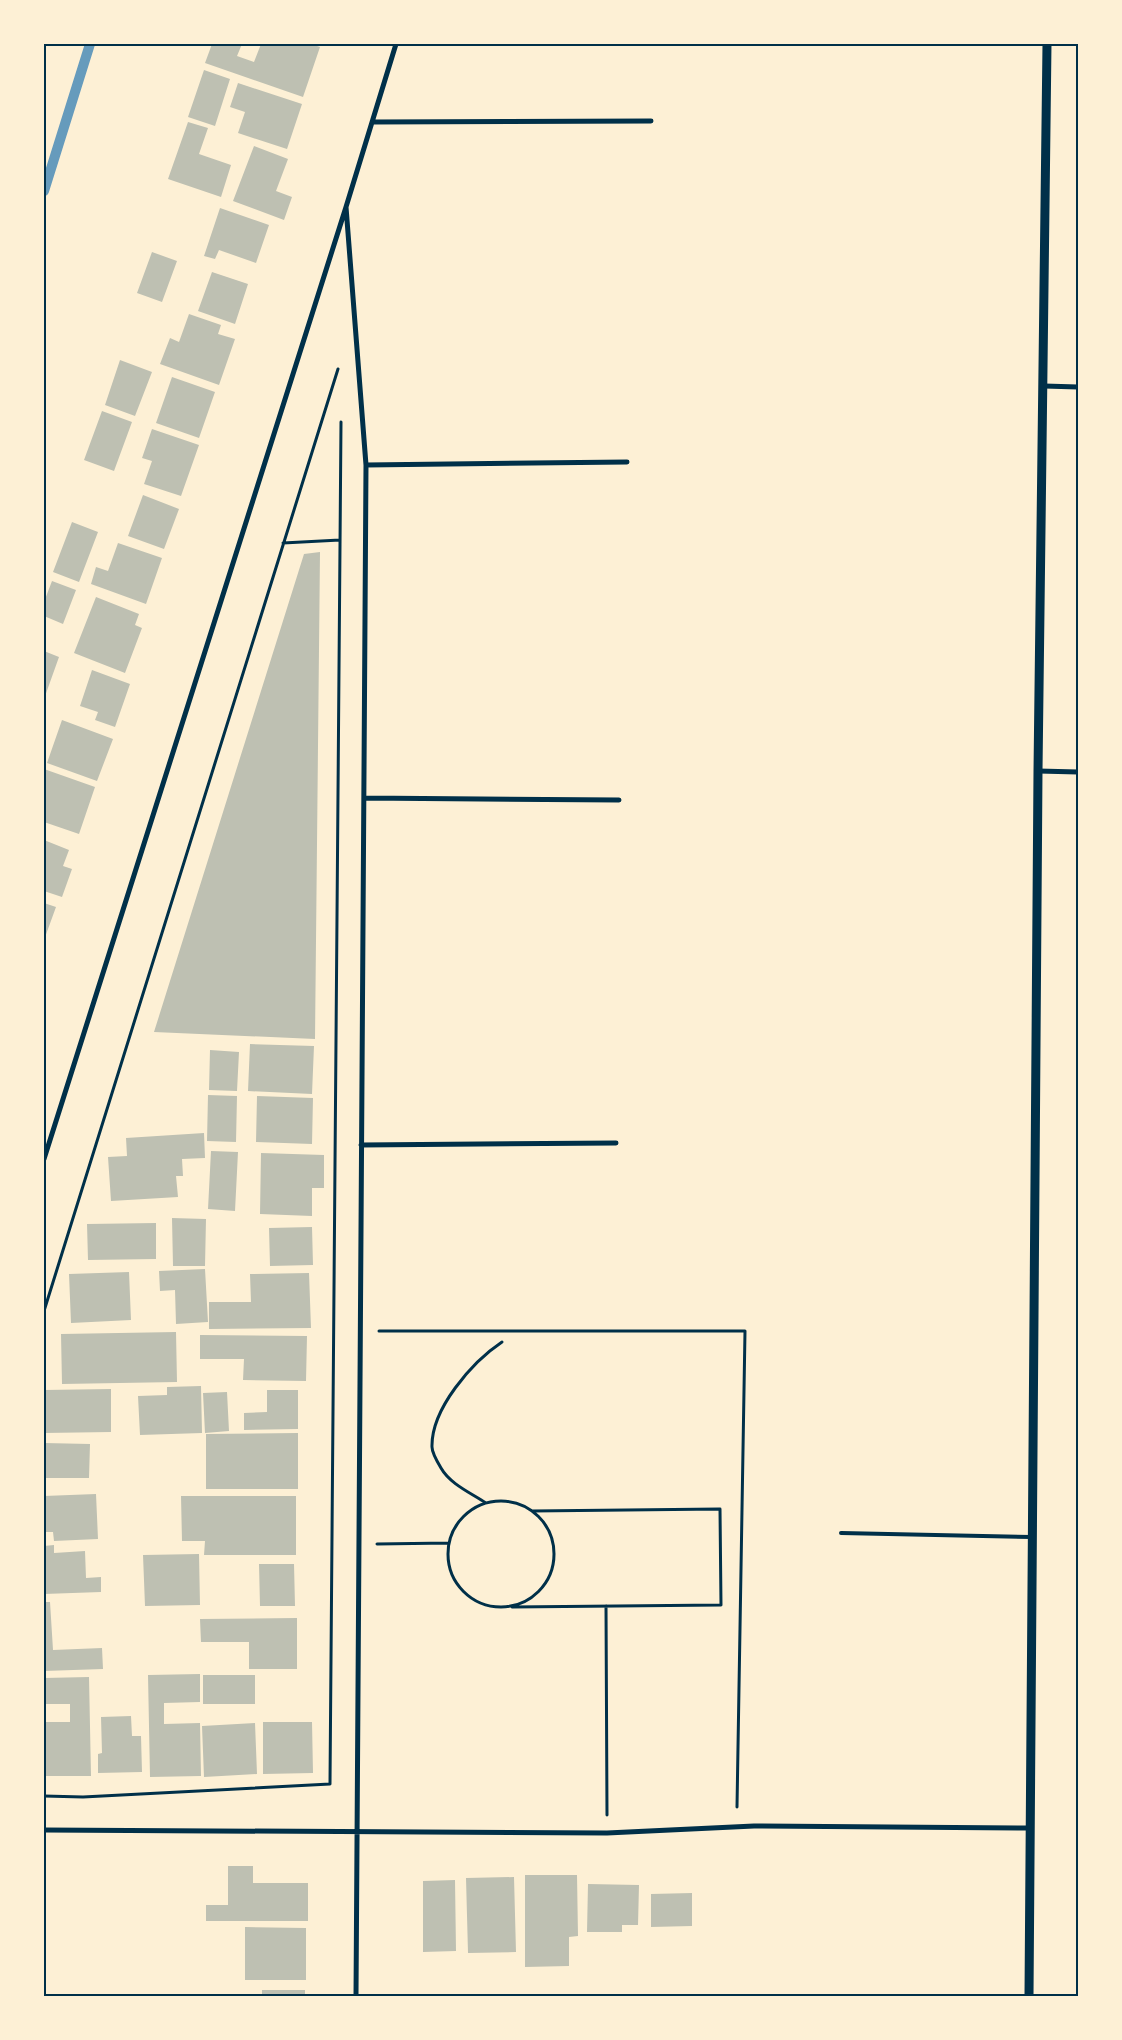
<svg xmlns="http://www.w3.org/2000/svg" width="1122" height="2040" viewBox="0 0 1122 2040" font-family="'Source Sans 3',sans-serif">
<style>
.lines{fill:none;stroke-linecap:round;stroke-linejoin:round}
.stream{stroke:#669bbc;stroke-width:10}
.building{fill:#bec0b2}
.path{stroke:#003049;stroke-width:3}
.service{stroke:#003049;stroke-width:4}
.minor{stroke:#003049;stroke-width:5}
.tertiary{stroke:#003049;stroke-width:9}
.neatline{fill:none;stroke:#003049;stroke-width:2}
</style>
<rect width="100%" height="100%" fill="#fdf0d5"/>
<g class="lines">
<path class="stream" d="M 44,191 L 90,44"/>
</g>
<path class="building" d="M 212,44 L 242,44 L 237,56 L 254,62 L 261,44 L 311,44 L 320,47 L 303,97 L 205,63 Z
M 204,70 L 230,79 L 215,126 L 188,117 Z
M 238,83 L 302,104 L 287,149 L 238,133 L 245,112 L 230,107 Z
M 188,122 L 208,128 L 199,154 L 231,165 L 221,197 L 168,179 Z
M 254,146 L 288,159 L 276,191 L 292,197 L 284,220 L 233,201 Z
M 220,208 L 269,225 L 256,263 L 219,250 L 215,259 L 204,256 Z
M 152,252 L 177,261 L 162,302 L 137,293 Z
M 212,272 L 248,284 L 235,324 L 198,311 Z
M 189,314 L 221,325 L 218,334 L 235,339 L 219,385 L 160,364 L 170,338 L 179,342 Z
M 120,360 L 152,372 L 135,416 L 105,405 Z
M 172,377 L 215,392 L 199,438 L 156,423 Z
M 102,411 L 132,422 L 114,471 L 84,460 Z
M 152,429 L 199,445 L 181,496 L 144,484 L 152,461 L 142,458 Z
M 143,495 L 179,509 L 164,549 L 128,536 Z
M 72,522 L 98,532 L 79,582 L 53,572 Z
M 118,543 L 162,558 L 146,604 L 91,584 L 96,567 L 108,571 Z
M 320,552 L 315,1039 L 154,1032 L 304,554 Z
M 52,581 L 76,590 L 63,624 L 44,616 L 44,602 Z
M 96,597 L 139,614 L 135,625 L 142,628 L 125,673 L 74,653 Z
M 44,651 L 59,657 L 44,699 Z
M 92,670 L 130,684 L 115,727 L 95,720 L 98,712 L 80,706 Z
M 62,720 L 113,739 L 97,781 L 47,763 Z
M 44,769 L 95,787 L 79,834 L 44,822 Z
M 44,840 L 69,850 L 63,866 L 72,869 L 62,897 L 44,891 Z
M 44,903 L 56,907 L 44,940 Z
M 250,1044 L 314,1046 L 312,1094 L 248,1091 Z
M 210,1050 L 239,1052 L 237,1091 L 209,1090 Z
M 208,1095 L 237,1096 L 236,1142 L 207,1141 Z
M 257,1096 L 313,1098 L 312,1144 L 256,1142 Z
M 204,1133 L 205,1158 L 182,1159 L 183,1176 L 176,1176 L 178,1197 L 111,1201 L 108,1157 L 127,1156 L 126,1138 Z
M 211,1151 L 238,1152 L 235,1211 L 208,1209 Z
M 261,1153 L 324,1155 L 324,1188 L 312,1188 L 312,1216 L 260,1214 Z
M 172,1218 L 206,1219 L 205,1266 L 173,1266 Z
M 156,1223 L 156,1259 L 88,1260 L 87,1224 Z
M 312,1227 L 313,1265 L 270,1266 L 269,1228 Z
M 205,1269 L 208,1322 L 176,1324 L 175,1290 L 160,1291 L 159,1271 Z
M 129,1272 L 131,1320 L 71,1323 L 69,1274 Z
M 309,1273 L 311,1328 L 209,1329 L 209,1302 L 251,1302 L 250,1274 Z
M 176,1332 L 177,1382 L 62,1384 L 61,1334 Z
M 200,1335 L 307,1336 L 306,1381 L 243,1380 L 244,1359 L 200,1359 Z
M 201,1386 L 202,1433 L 140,1435 L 138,1396 L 167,1395 L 167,1387 Z
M 111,1389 L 111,1432 L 44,1433 L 44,1390 Z
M 267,1390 L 298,1390 L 298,1429 L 244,1430 L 244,1413 L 267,1412 Z
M 227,1392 L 229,1431 L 205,1433 L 203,1393 Z
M 298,1433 L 298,1489 L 206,1489 L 206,1434 Z
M 44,1443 L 90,1444 L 89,1478 L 44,1478 Z
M 96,1494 L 98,1539 L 54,1541 L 53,1532 L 44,1532 L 44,1496 Z
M 181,1496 L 296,1496 L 296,1555 L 204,1555 L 205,1541 L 182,1541 Z
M 54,1545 L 54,1553 L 85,1551 L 86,1578 L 101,1577 L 101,1592 L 44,1594 L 44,1546 Z
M 199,1554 L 200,1605 L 145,1606 L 143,1555 Z
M 259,1564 L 294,1564 L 295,1606 L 260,1606 Z
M 44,1602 L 50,1602 L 53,1650 L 102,1648 L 103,1669 L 44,1671 Z
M 297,1618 L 297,1669 L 249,1669 L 249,1642 L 201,1642 L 200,1619 Z
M 200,1674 L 200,1702 L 164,1703 L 164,1724 L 200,1723 L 201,1776 L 150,1777 L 148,1675 Z
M 203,1675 L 255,1675 L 255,1704 L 203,1704 Z
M 89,1677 L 91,1776 L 44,1776 L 44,1722 L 70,1722 L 70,1704 L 44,1704 L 44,1678 Z
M 131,1716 L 132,1736 L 141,1736 L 142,1772 L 98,1773 L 98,1754 L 102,1753 L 101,1717 Z
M 263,1722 L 312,1722 L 313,1773 L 263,1774 Z
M 255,1723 L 257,1774 L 204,1777 L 202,1726 Z
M 228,1866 L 253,1866 L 253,1883 L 308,1883 L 308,1921 L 206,1921 L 206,1905 L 228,1905 Z
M 525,1875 L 577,1875 L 578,1936 L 569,1937 L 569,1966 L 525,1967 Z
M 514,1877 L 516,1952 L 468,1953 L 466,1878 Z
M 455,1880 L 456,1951 L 423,1952 L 423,1881 Z
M 588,1884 L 639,1885 L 638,1925 L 622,1925 L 622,1932 L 587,1932 Z
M 692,1893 L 692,1926 L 651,1927 L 651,1894 Z
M 245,1927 L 306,1928 L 306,1980 L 245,1980 Z
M 262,1990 L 305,1990 L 305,1996 L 262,1996 Z"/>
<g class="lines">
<path class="path" d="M 283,543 L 340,540
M 44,1311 L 338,369
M 379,1331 L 745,1331 L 737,1807
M448 1554a53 53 0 1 1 106 0a53 53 0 1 1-106 0Z
M 486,1503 C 471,1493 450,1484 441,1468 C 438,1463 432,1453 432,1447 C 431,1409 472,1362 502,1342
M 377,1544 L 449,1543
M 606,1606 L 607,1815
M 512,1607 L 721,1605 L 720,1509 L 532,1511
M 44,1796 L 83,1797 L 330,1784 L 341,422"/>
<path class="service" d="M 841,1533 L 1032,1537"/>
<path class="minor" d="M 373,122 L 651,121
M 346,207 L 366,465 L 356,1996
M 1044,386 L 1078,387
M 366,465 L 627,462
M 1038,771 L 1078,772
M 364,798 L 619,800
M 361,1145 L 616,1143
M 44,1159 L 346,207 L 396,44
M 44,1830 L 607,1833 L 754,1826 L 1031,1828"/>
<path class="tertiary" d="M 1029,1996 L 1038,771 L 1047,44"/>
</g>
<rect width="1122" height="2040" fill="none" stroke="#fdf0d5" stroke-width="90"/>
<rect x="45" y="45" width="1032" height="1950" class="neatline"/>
</svg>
